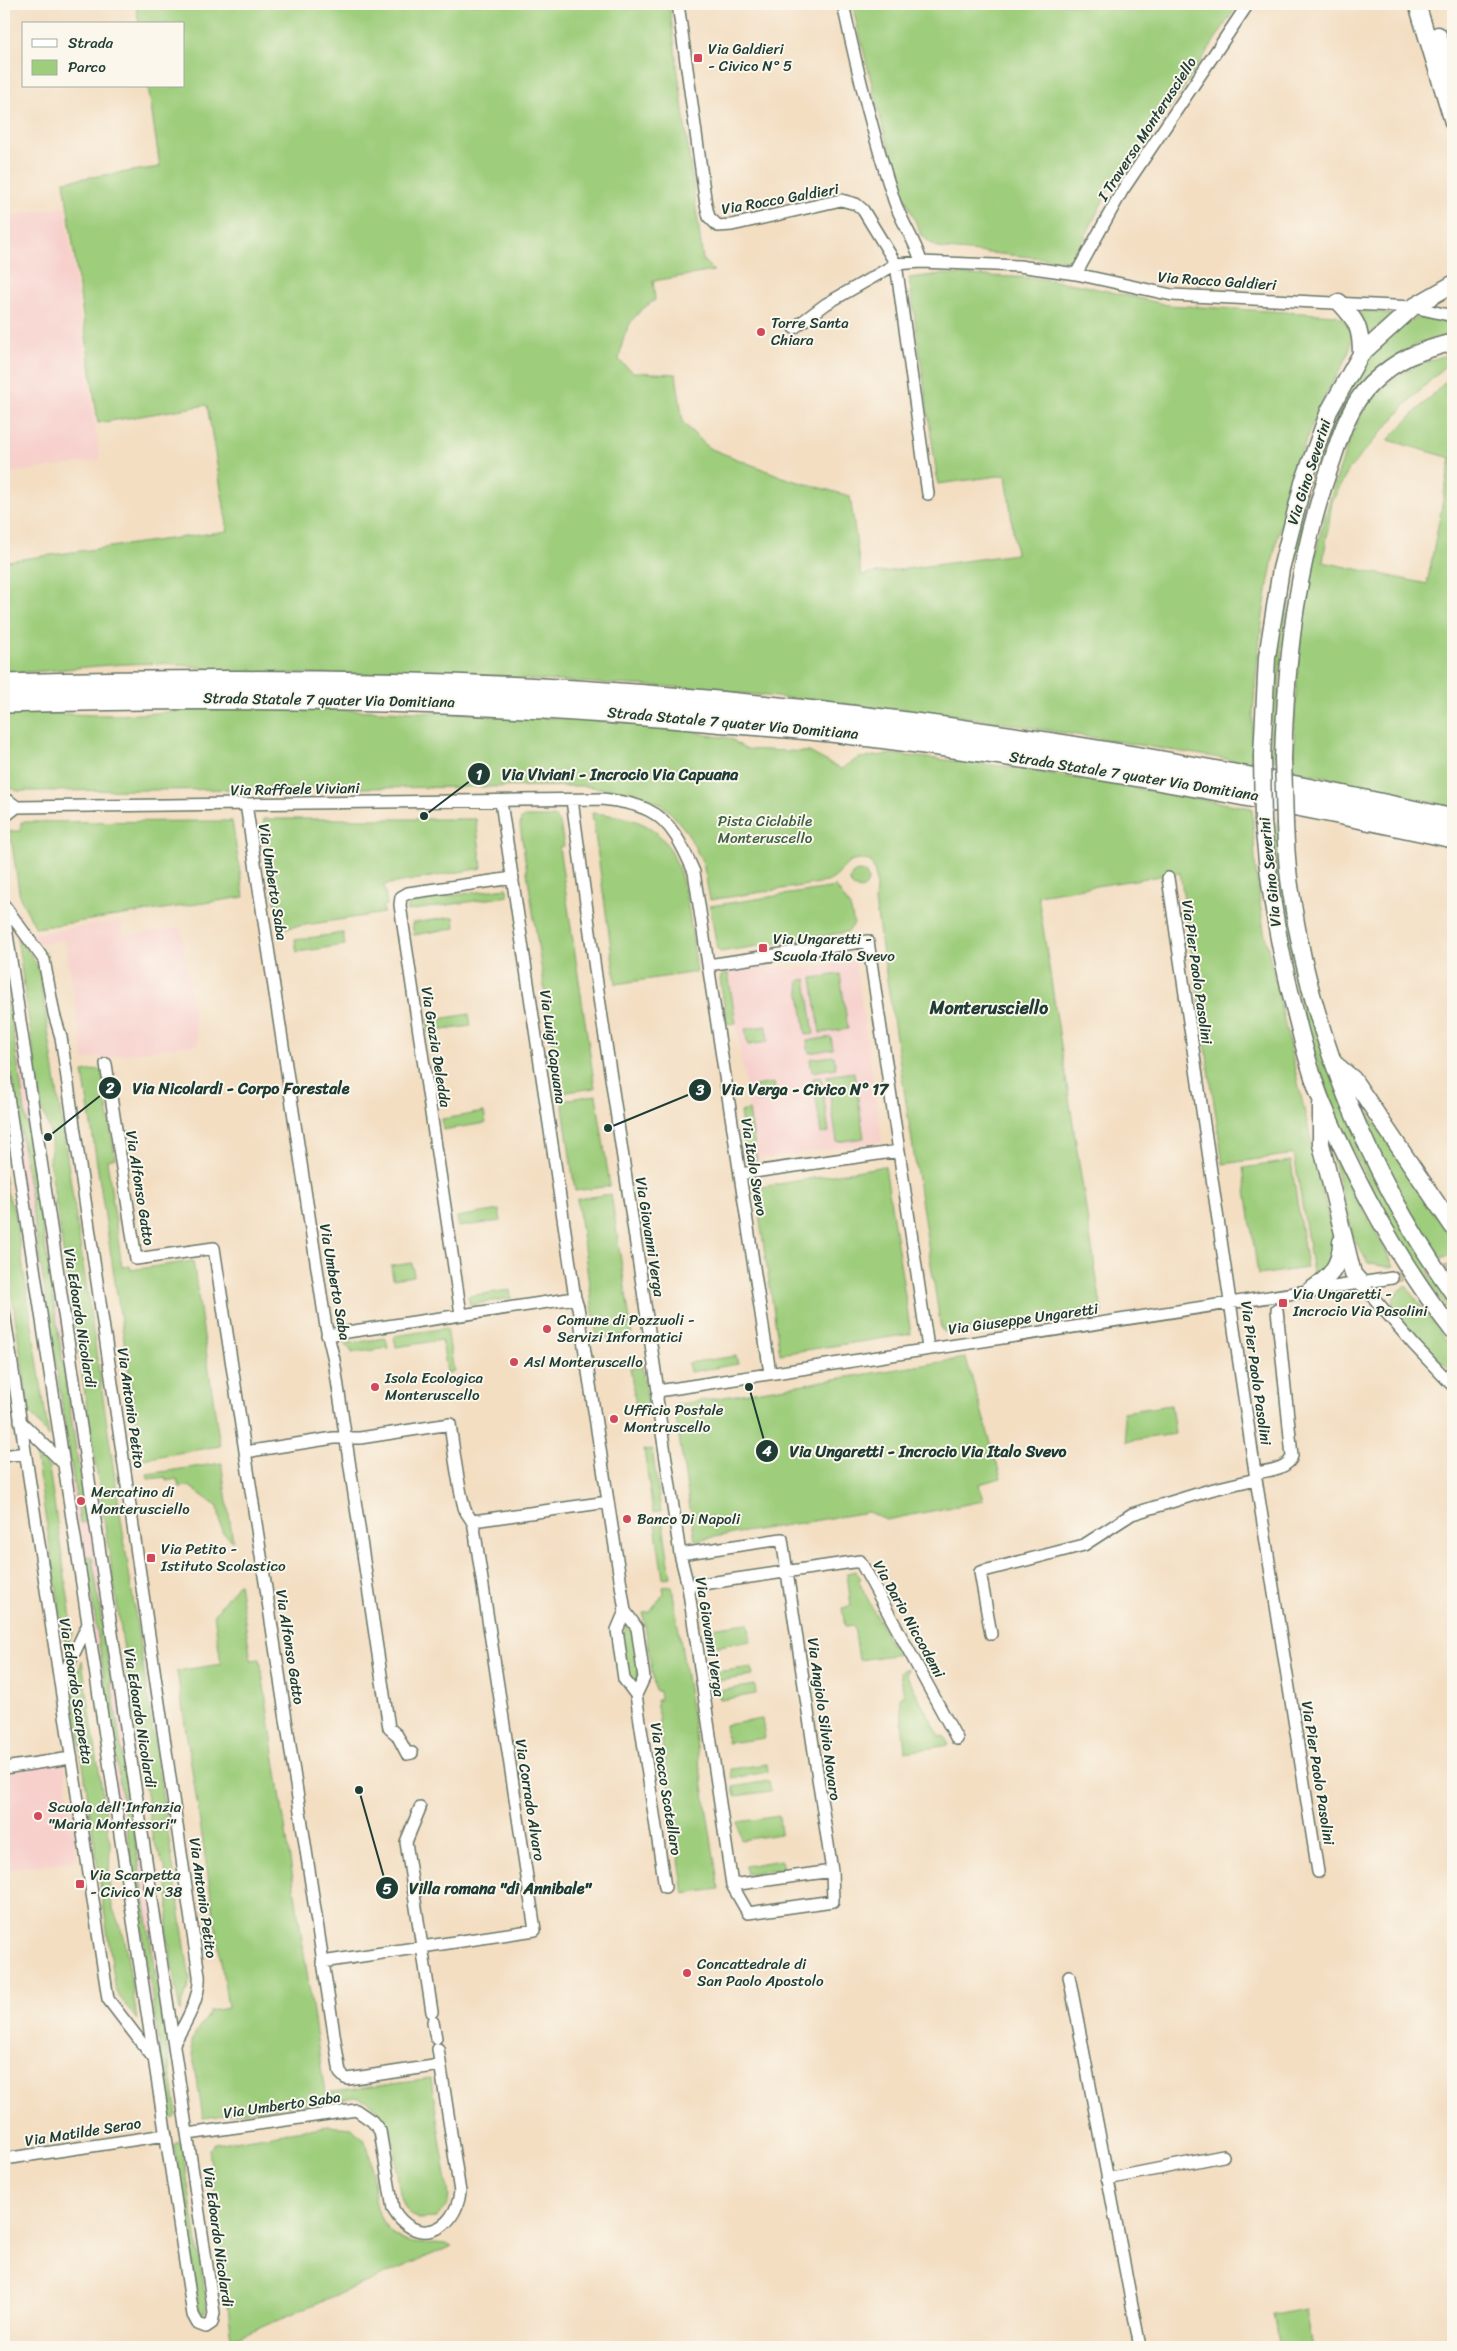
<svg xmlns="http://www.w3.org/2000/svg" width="1457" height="2351" viewBox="0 0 1457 2351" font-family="Sriracha,sans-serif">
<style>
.built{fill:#f7d0cc}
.green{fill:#9ecd7b;stroke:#5e8558}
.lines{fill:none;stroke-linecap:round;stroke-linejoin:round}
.street-tunnel{stroke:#c9bea6;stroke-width:11;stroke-dasharray:11 5.5;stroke-linecap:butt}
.street-casing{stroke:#697566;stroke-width:14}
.secondary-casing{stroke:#697566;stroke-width:19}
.highway-casing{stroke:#697566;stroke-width:24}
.street{stroke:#fff;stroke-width:11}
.secondary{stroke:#fff;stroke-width:16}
.highway{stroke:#fff;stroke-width:21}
.secondary-bridge-casing{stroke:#697566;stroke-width:19;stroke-linecap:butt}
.secondary-bridge{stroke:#fff;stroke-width:16}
.poi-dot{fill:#d1495b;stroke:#fbf7ec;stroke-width:2}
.labels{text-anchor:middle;stroke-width:4;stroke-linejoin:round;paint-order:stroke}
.poi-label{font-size:15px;fill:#1f3d34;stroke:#fbf7ec;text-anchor:start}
.street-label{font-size:15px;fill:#1f3d34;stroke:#fbf7ec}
.park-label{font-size:15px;fill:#3f6146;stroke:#fbf7ec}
.quarter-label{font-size:18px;font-weight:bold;fill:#1f3d34;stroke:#fbf7ec}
.leader{fill:none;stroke:#1f3d34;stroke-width:2}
.callout-dot{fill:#1f3d34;stroke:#fbf7ec;stroke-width:2}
.mark-label{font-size:15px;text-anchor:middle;font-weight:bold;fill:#fff}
.callout-label{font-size:16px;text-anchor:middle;font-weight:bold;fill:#1f3d34;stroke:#fbf7ec;stroke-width:4;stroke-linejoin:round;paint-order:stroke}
</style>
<rect width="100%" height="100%" fill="#fbf7ec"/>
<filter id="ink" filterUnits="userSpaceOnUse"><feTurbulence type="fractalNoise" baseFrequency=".02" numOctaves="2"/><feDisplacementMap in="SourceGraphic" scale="10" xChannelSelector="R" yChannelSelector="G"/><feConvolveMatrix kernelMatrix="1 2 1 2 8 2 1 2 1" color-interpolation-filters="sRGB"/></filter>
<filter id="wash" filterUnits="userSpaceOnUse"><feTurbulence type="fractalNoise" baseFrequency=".0096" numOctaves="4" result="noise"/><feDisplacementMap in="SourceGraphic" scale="20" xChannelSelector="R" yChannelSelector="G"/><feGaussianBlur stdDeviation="1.12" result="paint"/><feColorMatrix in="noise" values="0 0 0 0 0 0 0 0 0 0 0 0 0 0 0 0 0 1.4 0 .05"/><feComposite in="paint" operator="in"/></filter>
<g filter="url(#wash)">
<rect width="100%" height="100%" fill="#f3dec2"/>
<path class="built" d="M 65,207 L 100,460 L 4,474 L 4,216 Z
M 12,902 L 16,911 L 31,934 L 121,921 L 124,936 L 181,927 L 198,1044 L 84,1060 L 65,940 L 28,945 L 16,931 L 6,933 L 177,2057 L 154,2060 L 4,1070 L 4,903 Z
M 855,960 L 882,1141 L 757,1160 L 728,973 L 786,965 L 787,970 Z
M 64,1763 L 78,1860 L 4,1870 L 4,1771 Z"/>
<path class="green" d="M 136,4 L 669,4 L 703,260 L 714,271 L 653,281 L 655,300 C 629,317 624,330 619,360 L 633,372 L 676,374 L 683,423 L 709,448 L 788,479 L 850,496 L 861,575 L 1016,554 L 1006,475 L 938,484 L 909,278 L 942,274 L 1036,278 L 1081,285 L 1168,305 L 1336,315 C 1370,335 1338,370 1326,394 C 1318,411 1310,428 1304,446 C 1268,548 1254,655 1251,763 L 959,716 L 690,688 L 443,675 L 224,673 C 151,652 78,672 4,673 L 4,549 L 7,561 L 228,531 L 207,405 L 98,423 L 64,181 L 160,167 L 148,86 L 184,86 L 184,24 L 139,24 Z
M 852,4 L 1238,4 L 1181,92 L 1109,189 L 1073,261 L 937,248 L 921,235 L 900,185 L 882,125 Z
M 1361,311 L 1392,314 L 1393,314 L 1368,336 L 1359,313 Z
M 1417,318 L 1429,318 L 1453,323 L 1453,334 L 1422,342 L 1393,358 L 1365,379 L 1311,499 L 1294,571 L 1282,647 L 1276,725 L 1276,761 L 1269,760 L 1274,656 L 1295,533 L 1327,431 L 1343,396 L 1369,357 L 1400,328 Z
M 1453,353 L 1453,359 L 1411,399 L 1349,469 L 1332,502 L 1323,562 L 1427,584 L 1451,458 L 1388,440 L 1453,374 L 1453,553 L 1447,582 L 1453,583 L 1453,807 L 1294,770 C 1293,669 1306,566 1339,471 C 1348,445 1355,420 1372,399 C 1393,373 1422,362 1453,353 Z
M 211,706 L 511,715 L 676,726 L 707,735 L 730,738 L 745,749 L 809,752 L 841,769 L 859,758 L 891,754 L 1010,767 L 1252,808 L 1256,875 L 1264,931 L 1335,1247 L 1328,1267 L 1314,1279 L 1294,1154 L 1223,1164 L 1180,873 L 1038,895 L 1102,1313 L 945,1332 L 941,1329 L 875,902 C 876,886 878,875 870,861 C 840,856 847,874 827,882 L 710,900 L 703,863 L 687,832 L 671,813 L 662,805 L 639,793 L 583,786 L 37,791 L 18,791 L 4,785 L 4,713 C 37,711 70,715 104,715 C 141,715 175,712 211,706 Z
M 592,813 C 614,815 641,818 658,834 C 688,862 691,932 697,972 L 616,984 Z
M 524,817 L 554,817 L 560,823 L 564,846 L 559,847 L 595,1088 L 560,1093 L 520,825 L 521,819 Z
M 263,819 L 476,819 L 482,868 L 384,885 L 387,905 L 383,906 L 384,913 L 279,929 Z
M 232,821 L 244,897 L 36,928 L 20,898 L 10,831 L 21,831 L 21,822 Z
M 1270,823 L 1277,823 L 1317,1037 L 1439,1285 L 1453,1305 L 1453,1316 C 1375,1215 1319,1093 1291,969 C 1281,921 1276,871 1270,823 Z
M850 880a9 9 0 1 1 18 0a9 9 0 1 1-18 0Z
M 836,887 L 850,907 L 854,924 L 848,932 L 720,952 L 717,949 L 710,906 Z
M 506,888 L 509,896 L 407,911 L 409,903 L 414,901 Z
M 454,917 L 455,928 L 414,935 L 412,923 Z
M 343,933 L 345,945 L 297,952 L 295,940 Z
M 17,938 L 31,955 L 39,970 L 190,1980 L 180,2012 L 167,1935 L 169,1902 L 165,1869 L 153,1840 L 49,1158 C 55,1144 48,1124 42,1110 Z
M 4,973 L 87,1522 L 80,1523 L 4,1022 Z
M 728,973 L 736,1023 L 727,1024 L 720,979 L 721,976 Z
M 840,974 L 848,1029 L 820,1033 L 812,978 Z
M 806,979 L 814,1034 L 806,1035 L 798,981 Z
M 469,1014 L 471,1026 L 429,1032 L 427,1021 Z
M 766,1026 L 768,1042 L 748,1045 L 745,1029 Z
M 831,1037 L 833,1049 L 809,1053 L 807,1041 Z
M 834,1056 L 836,1068 L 812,1072 L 810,1059 Z
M 101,1069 L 115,1158 L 107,1160 L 122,1267 L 130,1266 L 131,1270 L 193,1261 L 220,1446 L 142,1459 L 83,1072 Z
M 854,1072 L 864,1138 L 837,1142 L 827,1076 Z
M 821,1077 L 829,1132 L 821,1134 L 813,1078 Z
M 774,1083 L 776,1099 L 756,1102 L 754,1086 Z
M 596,1095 L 610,1186 L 575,1191 L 562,1100 Z
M 1362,1108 L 1365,1108 L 1453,1241 L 1453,1254 L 1441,1258 C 1410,1211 1379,1162 1362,1108 Z
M 749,1110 L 757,1160 L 752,1161 L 746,1156 L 740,1112 Z
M 484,1112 L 486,1123 L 443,1130 L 442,1119 Z
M 1330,1148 L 1332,1148 L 1352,1189 L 1394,1266 L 1387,1267 L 1368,1263 L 1354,1239 Z
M 1291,1161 L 1307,1268 L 1258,1275 L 1243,1168 Z
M 885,1166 L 911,1334 L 780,1354 L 755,1188 Z
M 4,1174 L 6,1189 L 15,1214 L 49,1437 L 29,1411 L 4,1243 Z
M 611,1194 L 632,1334 L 597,1339 L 577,1199 Z
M 499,1210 L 501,1221 L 458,1227 L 457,1217 Z
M 412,1263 L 414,1276 L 393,1279 L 391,1266 Z
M 1406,1285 L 1453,1350 L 1453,1374 L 1393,1312 C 1390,1299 1396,1293 1406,1285 Z
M 510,1290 L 511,1298 L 470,1305 L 468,1296 Z
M 447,1328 L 454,1372 L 447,1373 L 442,1340 L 396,1347 L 394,1336 Z
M 386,1338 L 388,1348 L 352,1353 L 351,1350 L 343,1344 Z
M 736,1356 L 738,1364 L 690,1372 L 688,1363 Z
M 966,1358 L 1001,1478 L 979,1484 L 983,1501 L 886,1520 L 868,1512 L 695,1540 L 674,1405 Z
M 642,1366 L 649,1411 L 637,1413 L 630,1368 Z
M 1171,1405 L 1175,1434 L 1127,1441 L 1123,1412 Z
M 652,1449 L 661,1511 L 653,1512 L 644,1450 Z
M 35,1450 L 49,1468 L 73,1631 L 66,1649 Z
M 222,1463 L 222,1468 L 233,1541 L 222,1532 L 218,1507 L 189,1486 L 179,1487 L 177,1479 L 166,1481 L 166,1477 L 148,1479 L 147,1474 Z
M 662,1517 L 671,1577 L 663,1578 L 654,1518 Z
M 89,1556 L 92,1557 L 177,2115 L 174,2119 L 170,2116 L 86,1558 Z
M 856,1571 L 861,1579 L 858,1580 L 892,1646 L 896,1645 L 900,1654 L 859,1660 L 854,1626 L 845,1627 L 842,1608 L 851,1606 L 847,1573 Z
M 239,1583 L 251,1660 L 260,1659 L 325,2093 L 431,2079 L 449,2196 L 447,2207 L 436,2218 L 418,2219 C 380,2203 416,2116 356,2097 L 203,2118 L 191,2041 L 210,2011 L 228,2008 L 177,1671 L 221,1664 L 214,1614 Z
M 672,1586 L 719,1889 L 684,1894 L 656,1700 L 660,1700 L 659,1691 L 655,1691 L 643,1613 L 649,1612 L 664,1593 L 663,1587 Z
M 627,1622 C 636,1637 643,1669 635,1685 C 624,1672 620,1637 627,1622 Z
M 748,1623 L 751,1641 L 712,1647 L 710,1628 Z
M 82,1661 L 110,1842 L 109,1881 L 112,1906 L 125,1940 L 137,2020 L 116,1992 L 72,1688 Z
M 752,1667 L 753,1676 L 717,1681 L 716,1672 Z
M 907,1668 L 908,1671 L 905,1672 L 940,1737 L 944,1736 L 949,1745 L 905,1752 L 900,1697 L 904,1696 L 900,1671 Z
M 755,1685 L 756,1694 L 720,1700 L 718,1691 Z
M 762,1719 L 765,1738 L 727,1743 L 725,1725 Z
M 767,1764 L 768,1772 L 732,1778 L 731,1769 Z
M 769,1781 L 771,1791 L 735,1796 L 733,1787 Z
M 779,1816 L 781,1834 L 741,1840 L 738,1822 Z
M 781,1860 L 783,1869 L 747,1874 L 745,1866 Z
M 328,2126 L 352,2128 C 356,2133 365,2139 367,2146 C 378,2175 366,2220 399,2238 C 418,2249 433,2239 452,2246 L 232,2339 L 209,2150 L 215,2144 Z
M 177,2142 L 182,2145 L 207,2309 L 204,2313 L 199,2311 L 174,2146 Z
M 1306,2309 L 1313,2347 L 1280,2347 L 1273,2315 Z"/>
</g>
<g filter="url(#ink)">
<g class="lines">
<path class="street-tunnel" d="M 1392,1278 L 1453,1266"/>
<defs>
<path id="street" d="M 678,4 L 706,205 L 709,217 L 718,226 L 732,225 L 841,200 L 856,204 L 863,210 L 896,264 L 921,262 L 1019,266 L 1076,274 L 1172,295 L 1413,307 L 1453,316
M 843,4 C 857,70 873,135 894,200 C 901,222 916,241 921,262
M 1076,274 L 1122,191 L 1248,4
M 794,328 L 826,304 L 896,264 L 928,494
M 572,800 L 598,991 L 658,1391 L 657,1399 L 680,1554 L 688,1586 L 732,1885 L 748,1913 L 833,1901 L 832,1871 L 782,1539 L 680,1554
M 4,801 L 9,801 L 17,807
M 501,802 L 575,1298 L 578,1307 L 625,1611 L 637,1628 L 644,1678 L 636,1695 L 624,1679 L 617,1630 L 625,1611
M 246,804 L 326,1327 L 334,1360 L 389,1728 L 397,1735 L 407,1754 L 412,1753
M 17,807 L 602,799 C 617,801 634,803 648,810 C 672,821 684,849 694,872 L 770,1373
M 4,814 L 8,814 L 17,807
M 1168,878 L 1256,1479 L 1318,1872
M 4,905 L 44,960 L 54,1014 L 61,1037 L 199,1975 C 201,1997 185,2024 174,2043
M 4,914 L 214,2313 L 212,2323 L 206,2327 L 198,2324 L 193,2315 L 4,1070
M 708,965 L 868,941 L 928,1348
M 106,1064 L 136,1259 L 214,1248 L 340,2073 L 345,2078 L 348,2079 L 440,2065
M 740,1174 L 899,1151
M 1361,1283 L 1414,1345 L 1453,1386
M 4,1312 L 108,1999 L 154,2059
M 461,1314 L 400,905 L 401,897 L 408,893 L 513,878
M 327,1335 L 575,1298
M 658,1391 L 1392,1278
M 20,1421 L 64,1464
M 245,1452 L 334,1438 L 360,1438 L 450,1424 C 454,1452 457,1480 464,1507 C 466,1515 473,1519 474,1527 L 535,1930 L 322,1962
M 4,1456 L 25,1453
M 1255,1473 C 1267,1471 1289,1469 1292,1456 L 1277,1310
M 473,1521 L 608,1502
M 688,1586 L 860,1561 L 957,1739
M 991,1634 L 980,1572 L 1084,1545 L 1132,1514 L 1210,1490 L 1256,1479
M 60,1683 L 88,1624
M 636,1695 L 665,1887
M 4,1768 L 71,1758
M 420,1808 L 406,1842 L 432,2012
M 732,1885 L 832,1871
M 1069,1976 L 1140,2347
M 433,2022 L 436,2038
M 188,2134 L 356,2110 L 372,2121 L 380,2131 L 393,2209 C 414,2246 455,2234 460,2192 L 438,2049
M 4,2159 L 166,2135
M 1107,2179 L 1223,2156"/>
<path id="secondary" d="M 1417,4 L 1453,122
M 1438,35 L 1453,83
M 1339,302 C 1357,321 1361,328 1361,354
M 1262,756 L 1267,657 L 1281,569 L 1303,483 L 1329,411 L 1361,354 L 1413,307 L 1453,284
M 1283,759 C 1286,656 1298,555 1333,458 C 1341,433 1351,403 1371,384 C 1399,357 1417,352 1453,342
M 1263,822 C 1269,891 1279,951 1297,1019 C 1304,1047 1311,1075 1322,1102 C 1356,1182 1399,1262 1453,1331
M 1285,824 C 1286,847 1287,870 1291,892 C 1311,1034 1370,1177 1453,1293
M 1335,1064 L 1353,1079 L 1453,1227
M 1321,1105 L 1321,1144 L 1353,1274 L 1361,1283
M 1308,1292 C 1328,1279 1341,1267 1341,1242"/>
<path id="highway" d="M 4,685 C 178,680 351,680 524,688 C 837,704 1148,752 1453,820
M 4,702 C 243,694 477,699 715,721 C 756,725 798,727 839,732 C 1046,757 1250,793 1453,837"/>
</defs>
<use href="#street" class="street-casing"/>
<use href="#secondary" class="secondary-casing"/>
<use href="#highway" class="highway-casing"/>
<use href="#street" class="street"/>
<use href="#secondary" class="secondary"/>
<use href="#highway" class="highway"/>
<defs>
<path id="secondary-bridge" d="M 1262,756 L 1263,822
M 1283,759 L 1285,824"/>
</defs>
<use href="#secondary-bridge" class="secondary-bridge-casing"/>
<use href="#secondary-bridge" class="secondary-bridge"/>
</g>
</g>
<g class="poi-dot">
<rect x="693" y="53" width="10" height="10" rx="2.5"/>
<circle cx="761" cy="332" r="5"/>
<rect x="758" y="943" width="10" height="10" rx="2.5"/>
<rect x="1278" y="1298" width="10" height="10" rx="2.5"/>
<circle cx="547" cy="1329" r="5"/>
<circle cx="514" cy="1362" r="5"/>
<circle cx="375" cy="1387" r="5"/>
<circle cx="614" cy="1419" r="5"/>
<circle cx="81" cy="1501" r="5"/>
<circle cx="627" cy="1519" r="5"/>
<rect x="146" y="1553" width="10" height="10" rx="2.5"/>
<circle cx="38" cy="1816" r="5"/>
<rect x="75" y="1879" width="10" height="10" rx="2.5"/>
<circle cx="687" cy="1973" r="5"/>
</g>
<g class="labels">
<g class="poi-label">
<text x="708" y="54">Via Galdieri<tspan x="708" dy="17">- Civico N° 5</tspan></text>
<text x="771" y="328">Torre Santa<tspan x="771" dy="17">Chiara</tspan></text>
<text x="773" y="944">Via Ungaretti -<tspan x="773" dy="17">Scuola Italo Svevo</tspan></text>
<text x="1293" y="1299">Via Ungaretti -<tspan x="1293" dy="17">Incrocio Via Pasolini</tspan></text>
<text x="557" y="1325">Comune di Pozzuoli -<tspan x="557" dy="17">Servizi Informatici</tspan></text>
<text x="524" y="1367">Asl Monteruscello</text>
<text x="385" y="1383">Isola Ecologica<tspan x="385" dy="17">Monteruscello</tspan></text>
<text x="624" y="1415">Ufficio Postale<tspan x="624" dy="17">Montruscello</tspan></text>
<text x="91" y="1497">Mercatino di<tspan x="91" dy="17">Monterusciello</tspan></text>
<text x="637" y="1524">Banco Di Napoli</text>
<text x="161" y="1554">Via Petito -<tspan x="161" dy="17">Istituto Scolastico</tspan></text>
<text x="48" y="1812">Scuola dell'Infanzia<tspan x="48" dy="17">"Maria Montessori"</tspan></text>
<text x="90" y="1880">Via Scarpetta<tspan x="90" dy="17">- Civico N° 38</tspan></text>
<text x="697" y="1969">Concattedrale di<tspan x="697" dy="17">San Paolo Apostolo</tspan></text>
</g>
<g class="street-label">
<text transform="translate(1147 129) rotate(-57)" y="5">I Traversa Monterusciello</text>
<text transform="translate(780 199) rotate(-10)" y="5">Via Rocco Galdieri</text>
<text transform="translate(1217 281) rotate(4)" y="5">Via Rocco Galdieri</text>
<text transform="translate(1309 472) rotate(-72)" y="5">Via Gino Severini</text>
<text transform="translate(329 700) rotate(1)" y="5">Strada Statale 7 quater Via Domitiana</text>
<text transform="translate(733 723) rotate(5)" y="5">Strada Statale 7 quater Via Domitiana</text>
<text transform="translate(1134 776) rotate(9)" y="5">Strada Statale 7 quater Via Domitiana</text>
<text transform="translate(295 789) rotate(-1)" y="5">Via Raffaele Viviani</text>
<text transform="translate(1270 872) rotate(-96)" y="5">Via Gino Severini</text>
<text transform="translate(273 882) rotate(81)" y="5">Via Umberto Saba</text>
<text transform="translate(1197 972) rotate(82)" y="5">Via Pier Paolo Pasolini</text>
<text transform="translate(436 1047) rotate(81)" y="5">Via Grazia Deledda</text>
<text transform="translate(553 1047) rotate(82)" y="5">Via Luigi Capuana</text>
<text transform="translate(754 1167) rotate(81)" y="5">Via Italo Svevo</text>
<text transform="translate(140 1188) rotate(81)" y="5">Via Alfonso Gatto</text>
<text transform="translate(650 1237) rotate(81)" y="5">Via Giovanni Verga</text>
<text transform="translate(335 1282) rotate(80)" y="5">Via Umberto Saba</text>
<text transform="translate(80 1318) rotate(81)" y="5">Via Edoardo Nicolardi</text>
<text transform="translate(1023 1319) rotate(-8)" y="5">Via Giuseppe Ungaretti</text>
<text transform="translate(1256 1373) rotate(82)" y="5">Via Pier Paolo Pasolini</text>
<text transform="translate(131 1408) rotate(82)" y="5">Via Antonio Petito</text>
<text transform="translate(909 1619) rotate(61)" y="5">Via Dario Niccodemi</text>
<text transform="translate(710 1637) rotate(81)" y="5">Via Giovanni Verga</text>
<text transform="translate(290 1647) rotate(81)" y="5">Via Alfonso Gatto</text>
<text transform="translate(76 1691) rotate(81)" y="5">Via Edoardo Scarpetta</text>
<text transform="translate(140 1718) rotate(81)" y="5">Via Edoardo Nicolardi</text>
<text transform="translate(824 1719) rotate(82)" y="5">Via Angiolo Silvio Novaro</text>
<text transform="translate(1318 1773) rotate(81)" y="5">Via Pier Paolo Pasolini</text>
<text transform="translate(666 1789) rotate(81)" y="5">Via Rocco Scotellaro</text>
<text transform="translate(530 1800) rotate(81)" y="5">Via Corrado Alvaro</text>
<text transform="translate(203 1898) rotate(82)" y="5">Via Antonio Petito</text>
<text transform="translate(282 2105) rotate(-8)" y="5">Via Umberto Saba</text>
<text transform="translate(83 2132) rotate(-9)" y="5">Via Matilde Serao</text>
<text transform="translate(218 2237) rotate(82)" y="5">Via Edoardo Nicolardi</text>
</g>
<g class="park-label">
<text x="765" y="826">Pista Ciclabile<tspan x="765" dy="17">Monteruscello</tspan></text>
</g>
<g class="quarter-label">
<text x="989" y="1014">Monterusciello</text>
</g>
</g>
<path class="leader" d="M424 816L479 774M48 1137L110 1088M608 1128L700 1090M749 1387L767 1451M359 1790L387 1888"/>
<g class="callout-dot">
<circle cx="424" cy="816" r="5"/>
<circle cx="48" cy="1137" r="5"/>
<circle cx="608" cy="1128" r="5"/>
<circle cx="749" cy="1387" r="5"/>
<circle cx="359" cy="1790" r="5"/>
<circle cx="479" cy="774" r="12"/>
<circle cx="110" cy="1088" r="12"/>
<circle cx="700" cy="1090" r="12"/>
<circle cx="767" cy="1451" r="12"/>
<circle cx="387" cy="1888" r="12"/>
</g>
<g class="mark-label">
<text x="479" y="780">1</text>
<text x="110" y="1093">2</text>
<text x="700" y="1095">3</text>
<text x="767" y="1456">4</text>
<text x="387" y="1894">5</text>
</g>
<g class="callout-label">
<text x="620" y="780">Via Viviani - Incrocio Via Capuana</text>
<text x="241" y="1094">Via Nicolardi - Corpo Forestale</text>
<text x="805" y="1095">Via Verga - Civico N° 17</text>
<text x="928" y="1457">Via Ungaretti - Incrocio Via Italo Svevo</text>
<text x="500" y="1894">Villa romana "di Annibale"</text>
</g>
<rect width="1457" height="2351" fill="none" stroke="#fbf7ec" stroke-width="20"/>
<rect x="22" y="22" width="162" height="65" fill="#fbf7ec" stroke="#a3ada2"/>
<rect x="32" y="39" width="25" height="8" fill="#ffffff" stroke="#a3ada2"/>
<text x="68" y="48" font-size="15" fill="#1f3d34">Strada</text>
<rect x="32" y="60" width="25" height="15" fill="#9ecd7b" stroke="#a3ada2"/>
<text x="68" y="72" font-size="15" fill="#1f3d34">Parco</text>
</svg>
